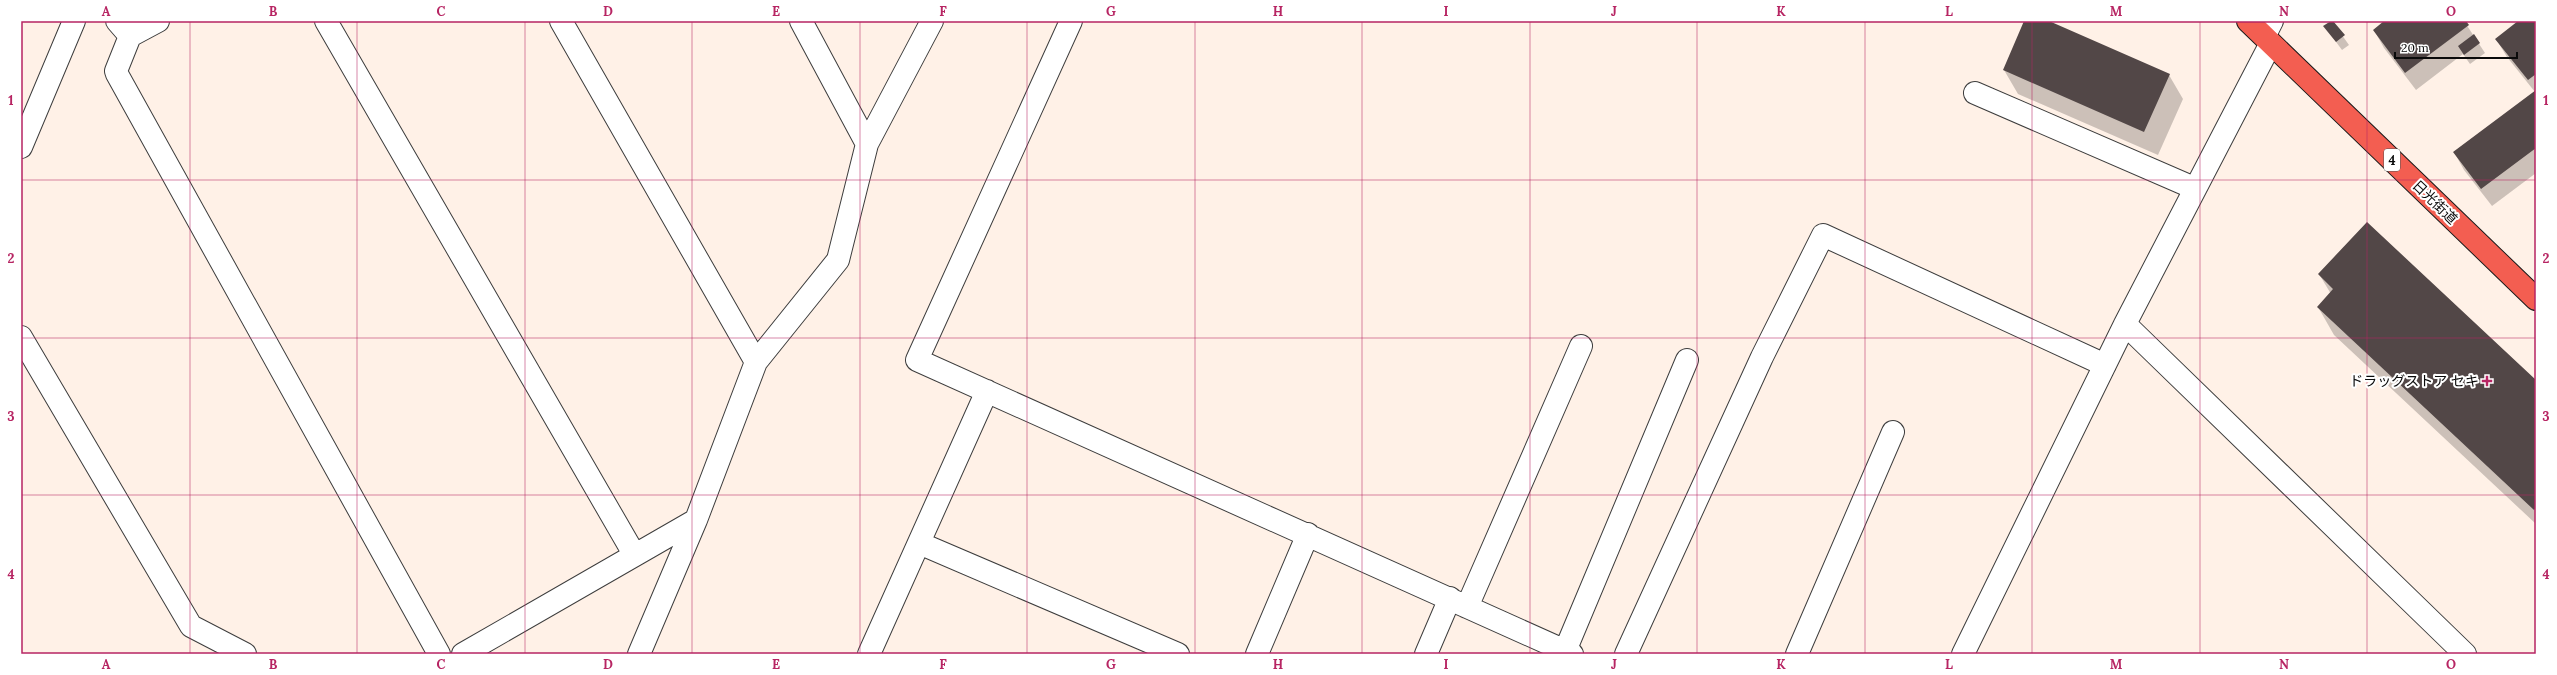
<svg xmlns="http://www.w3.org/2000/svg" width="2557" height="675" viewBox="0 0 2557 675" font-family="Lora,'Noto Sans JP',serif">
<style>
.shadow{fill:#0003}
.building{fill:#524747}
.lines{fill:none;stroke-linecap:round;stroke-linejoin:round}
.minor-casing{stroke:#3d3d3d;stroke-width:24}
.highway-casing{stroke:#1b1b1b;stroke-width:24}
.minor{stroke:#fff;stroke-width:22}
.highway{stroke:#f35e51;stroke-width:22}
.grid{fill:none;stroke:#b72563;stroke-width:1;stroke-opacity:0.55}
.poi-dot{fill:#b72563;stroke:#fff;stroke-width:1.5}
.labels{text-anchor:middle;stroke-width:4;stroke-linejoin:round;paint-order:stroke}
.shield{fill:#fff;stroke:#545454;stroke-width:1}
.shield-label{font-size:13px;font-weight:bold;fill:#0a0a0a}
.street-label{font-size:14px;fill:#0a0a0a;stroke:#fff}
.poi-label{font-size:14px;fill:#0a0a0a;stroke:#fff;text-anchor:end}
.neatline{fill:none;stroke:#b72563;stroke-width:1.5}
.grid-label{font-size:13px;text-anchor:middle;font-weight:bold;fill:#b72563}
</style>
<rect width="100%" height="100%" fill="#fff1e7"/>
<path class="shadow" d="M 2025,21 L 2046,21 L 2169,75 L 2183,99 L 2158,155 L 2018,94 L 2004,70 Z
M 2332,21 L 2349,45 L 2342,50 L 2325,27 Z
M 2386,21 L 2464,21 L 2485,53 L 2470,64 L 2463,54 L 2416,90 L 2384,48 L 2374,30 Z
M 2520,21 L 2536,21 L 2536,173 L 2492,206 L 2464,170 L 2454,152 L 2535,92 L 2507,57 L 2496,39 Z
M 2319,274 L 2536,381 L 2536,524 L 2334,335 L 2318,307 L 2331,294 Z"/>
<path class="building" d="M 2024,21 L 2049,21 L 2170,74 L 2144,132 L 2003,70 Z
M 2331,21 L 2333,21 L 2345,35 L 2336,42 L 2323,26 Z
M 2384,21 L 2466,21 L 2469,25 L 2405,73 L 2373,30 Z
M 2518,21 L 2536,21 L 2536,74 L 2528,80 L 2495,39 Z
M 2474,34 L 2480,43 L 2464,55 L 2458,46 Z
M 2536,90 L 2536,148 L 2481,189 L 2453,152 Z
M 2367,222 L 2536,380 L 2536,508 L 2534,510 L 2317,307 L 2333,289 L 2318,274 Z"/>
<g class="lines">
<defs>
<path id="minor" d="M 117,21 L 130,36 L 158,21
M 326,21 L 634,554
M 561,21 L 756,362
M 801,21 L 867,144
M 1071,21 L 917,360 L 1572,654
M 130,36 L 116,71 L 117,74 L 439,654
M 1975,93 L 2194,188
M 21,147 L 74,21
M 2125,324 L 2465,654
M 21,337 L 191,626 L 245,654
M 919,543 L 1178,654
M 1467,607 L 1581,346
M 1565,651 L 1687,360
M 463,654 L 696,520 L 756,362 L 838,260 L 867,144 L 932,21
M 639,654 L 696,520
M 869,654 L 987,391
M 1257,654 L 1308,534
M 1426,654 L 1450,598
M 1626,654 L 1762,357 L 1823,235 L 2105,365
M 1797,654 L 1893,432
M 1963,654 L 2125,324 L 2270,45 L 2265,35 L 2272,21"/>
<path id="highway" d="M 2248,21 L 2536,299"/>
</defs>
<use href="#minor" class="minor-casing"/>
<use href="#highway" class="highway-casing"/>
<use href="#minor" class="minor"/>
<use href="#highway" class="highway"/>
</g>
<path class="grid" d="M 190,21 L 190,654M 357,21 L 357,654M 525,21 L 525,654M 692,21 L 692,654M 860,21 L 860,654M 1027,21 L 1027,654M 1195,21 L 1195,654M 1362,21 L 1362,654M 1530,21 L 1530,654M 1697,21 L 1697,654M 1865,21 L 1865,654M 2032,21 L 2032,654M 2200,21 L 2200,654M 2367,21 L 2367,654M 21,180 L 2536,180M 21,338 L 2536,338M 21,495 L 2536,495"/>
<path class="poi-dot" d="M2485 375h4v4h4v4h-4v4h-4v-4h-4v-4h4z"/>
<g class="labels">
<rect class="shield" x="2384" y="149" width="16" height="22" rx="3"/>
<g class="shield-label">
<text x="2392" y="165">4</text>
</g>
<g class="street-label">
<text transform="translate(2435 202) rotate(44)" y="5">日光街道</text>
</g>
<g class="poi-label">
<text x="2479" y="386">ドラッグストア セキ</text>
</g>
</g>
<rect width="2557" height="675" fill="none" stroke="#ffffff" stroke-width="44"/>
<path d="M2395 52v6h122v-6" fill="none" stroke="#0a0a0a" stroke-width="2"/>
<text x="2401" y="52" font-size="12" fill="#0a0a0a" stroke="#ffffff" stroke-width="3" paint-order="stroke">20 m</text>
<rect x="22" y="22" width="2513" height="631" class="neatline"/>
<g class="grid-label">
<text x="106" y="16">A</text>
<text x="273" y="16">B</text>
<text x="441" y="16">C</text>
<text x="608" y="16">D</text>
<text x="776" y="16">E</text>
<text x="943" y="16">F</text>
<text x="1111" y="16">G</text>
<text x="1278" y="16">H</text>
<text x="1446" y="16">I</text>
<text x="1614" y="16">J</text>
<text x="1781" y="16">K</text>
<text x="1949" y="16">L</text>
<text x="2116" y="16">M</text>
<text x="2284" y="16">N</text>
<text x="2451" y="16">O</text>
<text x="11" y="105">1</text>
<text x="2546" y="105">1</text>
<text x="11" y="263">2</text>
<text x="2546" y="263">2</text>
<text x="11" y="421">3</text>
<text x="2546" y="421">3</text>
<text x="11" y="579">4</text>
<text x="2546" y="579">4</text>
<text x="106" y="669">A</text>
<text x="273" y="669">B</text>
<text x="441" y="669">C</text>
<text x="608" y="669">D</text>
<text x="776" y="669">E</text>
<text x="943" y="669">F</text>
<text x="1111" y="669">G</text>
<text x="1278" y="669">H</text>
<text x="1446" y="669">I</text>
<text x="1614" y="669">J</text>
<text x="1781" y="669">K</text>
<text x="1949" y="669">L</text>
<text x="2116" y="669">M</text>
<text x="2284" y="669">N</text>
<text x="2451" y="669">O</text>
</g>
</svg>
